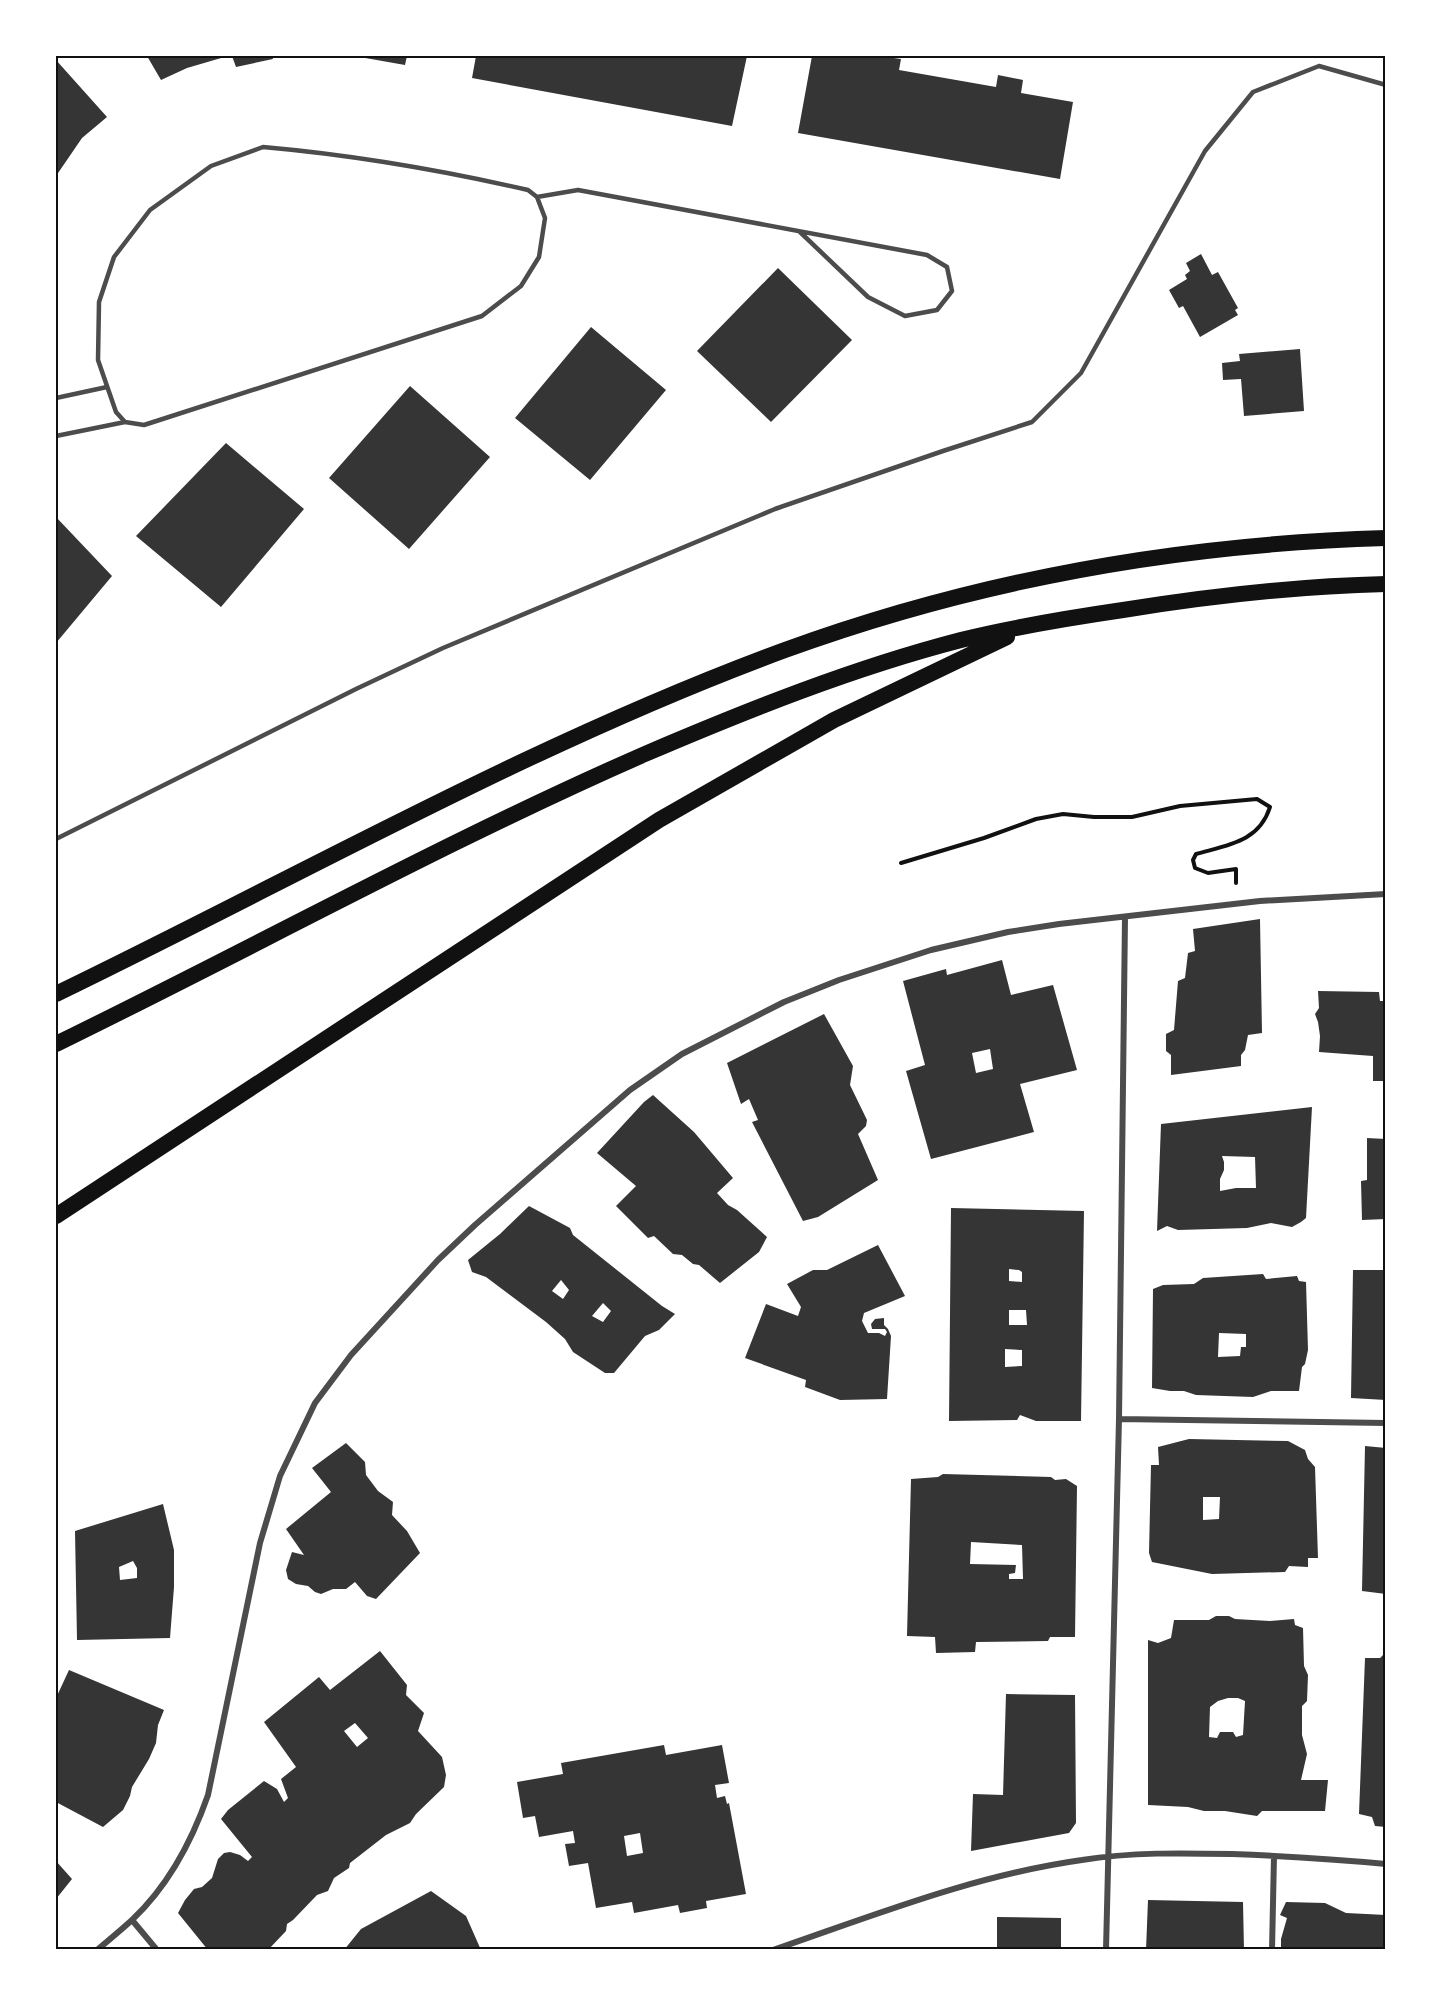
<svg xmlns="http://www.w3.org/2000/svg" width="1441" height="2005" viewBox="0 0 1441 2005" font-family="Commissioner,sans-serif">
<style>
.building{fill:#353535;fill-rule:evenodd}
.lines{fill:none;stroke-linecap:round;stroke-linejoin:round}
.path{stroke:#111;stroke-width:4}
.service{stroke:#4c4c4c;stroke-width:4.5}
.minor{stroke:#4c4c4c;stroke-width:6}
.trunk{stroke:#111;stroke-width:16}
.neatline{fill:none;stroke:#111;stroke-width:2}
</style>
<rect width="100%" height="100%" fill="#fff"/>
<path class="building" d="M 147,56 L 228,56 L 187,68 L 161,80 Z
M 232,56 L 272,56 L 273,59 L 236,67 Z
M 354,56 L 407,56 L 405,65 Z
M 476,56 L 747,56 L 732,126 L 472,78 Z
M 812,56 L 833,58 L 833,56 L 879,56 L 901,59 L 899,70 L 996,87 L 998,75 L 1023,80 L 1021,93 L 1073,102 L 1060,179 L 798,133 Z
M 56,60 L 107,117 L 82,138 L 56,176 Z
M 1201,254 L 1212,275 L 1218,272 L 1238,308 L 1235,310 L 1238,315 L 1200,337 L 1183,306 L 1179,308 L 1169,290 L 1187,279 L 1185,275 L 1190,271 L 1186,263 Z
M 778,268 L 852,340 L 771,422 L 697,351 Z
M 591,327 L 666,390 L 590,480 L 515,418 Z
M 1300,349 L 1304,411 L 1244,416 L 1241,379 L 1223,380 L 1222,363 L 1240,361 L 1239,354 Z
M 410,386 L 490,457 L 409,549 L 329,478 Z
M 226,443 L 304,509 L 221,607 L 136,536 Z
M 56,517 L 112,576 L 56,643 Z
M 1260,919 L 1262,1033 L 1248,1035 L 1245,1050 L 1241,1055 L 1241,1066 L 1171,1075 L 1171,1055 L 1166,1051 L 1166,1034 L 1174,1030 L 1178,981 L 1185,978 L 1188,953 L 1195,951 L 1193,929 Z
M 1002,960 L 1011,995 L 1053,985 L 1077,1070 L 1020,1084 L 1034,1132 L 931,1159 L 906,1071 L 925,1065 L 903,981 L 946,969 L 947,975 ZM 990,1049 L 993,1069 L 976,1073 L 972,1053 Z
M 1318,991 L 1379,992 L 1380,1001 L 1386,1001 L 1386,1081 L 1373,1081 L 1373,1056 L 1319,1052 L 1320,1036 L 1318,1022 L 1315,1014 L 1319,1008 Z
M 824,1014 L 853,1066 L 850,1085 L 867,1120 L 866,1126 L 858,1134 L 878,1180 L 818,1217 L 803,1221 L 752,1122 L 758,1120 L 749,1099 L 741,1104 L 727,1063 Z
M 653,1095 L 694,1132 L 733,1178 L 717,1193 L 728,1205 L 737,1210 L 767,1237 L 759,1252 L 720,1283 L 699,1265 L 693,1264 L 682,1255 L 673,1254 L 654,1236 L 648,1238 L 616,1206 L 636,1186 L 597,1153 L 644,1102 Z
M 1312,1107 L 1306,1218 L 1301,1222 L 1292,1227 L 1271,1223 L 1247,1228 L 1178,1230 L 1167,1226 L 1157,1231 L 1161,1124 ZM 1222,1156 L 1255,1157 L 1256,1188 L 1236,1188 L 1220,1191 L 1220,1179 L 1224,1170 L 1224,1162 Z
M 1367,1138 L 1386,1139 L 1386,1219 L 1362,1220 L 1361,1181 L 1367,1180 Z
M 529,1206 L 570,1228 L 573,1235 L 662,1306 L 675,1314 L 659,1330 L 645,1336 L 614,1373 L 605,1373 L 573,1352 L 565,1339 L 546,1322 L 486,1277 L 472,1272 L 468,1260 L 500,1234 ZM 561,1280 L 569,1290 L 563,1299 L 552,1291 ZM 603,1303 L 611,1311 L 603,1322 L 592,1316 Z
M 951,1208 L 1084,1211 L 1081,1421 L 1036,1421 L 1020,1415 L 1017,1420 L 949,1421 ZM 1009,1269 L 1019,1270 L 1022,1272 L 1022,1282 L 1009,1281 ZM 1009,1310 L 1026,1310 L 1027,1325 L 1009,1325 ZM 1005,1349 L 1022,1350 L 1022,1366 L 1005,1367 Z
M 878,1245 L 905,1296 L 864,1313 L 862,1321 L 868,1333 L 879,1333 L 885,1336 L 887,1332 L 885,1329 L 872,1329 L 871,1324 L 875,1319 L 884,1318 L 884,1325 L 888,1329 L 891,1336 L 887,1399 L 840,1400 L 805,1387 L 806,1380 L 745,1358 L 766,1304 L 798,1316 L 801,1307 L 787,1284 L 813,1270 L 827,1270 Z
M 1353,1270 L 1386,1270 L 1386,1400 L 1351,1398 Z
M 1263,1274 L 1266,1279 L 1297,1276 L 1299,1281 L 1306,1282 L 1308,1350 L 1305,1364 L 1302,1367 L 1299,1391 L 1271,1391 L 1253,1397 L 1196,1395 L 1184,1391 L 1170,1391 L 1152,1388 L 1153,1289 L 1163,1285 L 1194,1284 L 1203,1278 ZM 1219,1333 L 1246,1334 L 1246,1347 L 1241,1347 L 1240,1356 L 1218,1357 Z
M 1189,1439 L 1288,1441 L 1305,1450 L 1308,1459 L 1315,1467 L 1318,1558 L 1308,1558 L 1308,1567 L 1289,1566 L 1285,1572 L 1212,1574 L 1152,1562 L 1149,1553 L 1151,1465 L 1159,1465 L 1158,1447 ZM 1203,1497 L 1220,1497 L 1219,1519 L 1203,1520 Z
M 346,1443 L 365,1462 L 366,1475 L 378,1491 L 393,1502 L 392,1515 L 407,1531 L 420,1553 L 376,1599 L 367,1596 L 355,1582 L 346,1589 L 333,1589 L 321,1594 L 315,1592 L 308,1586 L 296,1584 L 288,1579 L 286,1570 L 292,1552 L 304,1555 L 286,1529 L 331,1492 L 312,1468 Z
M 1365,1446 L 1386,1448 L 1386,1594 L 1362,1591 Z
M 943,1474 L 1051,1477 L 1055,1480 L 1066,1479 L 1077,1486 L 1075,1637 L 1050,1637 L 1048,1641 L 976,1642 L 975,1652 L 936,1653 L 935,1637 L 907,1636 L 911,1479 L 938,1477 ZM 971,1542 L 1022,1545 L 1023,1579 L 1009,1579 L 1009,1574 L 1015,1573 L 1016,1565 L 970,1564 Z
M 163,1504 L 174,1550 L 174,1587 L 170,1638 L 77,1640 L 75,1531 ZM 133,1561 L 137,1568 L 137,1578 L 120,1580 L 119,1567 Z
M 1216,1616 L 1229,1616 L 1235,1619 L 1270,1621 L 1294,1619 L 1295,1625 L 1303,1628 L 1304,1666 L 1308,1675 L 1307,1701 L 1302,1706 L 1302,1735 L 1307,1754 L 1301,1780 L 1328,1780 L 1325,1811 L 1262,1811 L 1257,1816 L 1225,1811 L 1204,1811 L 1188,1807 L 1148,1805 L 1148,1640 L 1158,1643 L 1171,1638 L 1174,1620 L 1209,1620 ZM 1228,1698 L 1238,1698 L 1245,1701 L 1243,1735 L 1236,1737 L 1233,1732 L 1220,1732 L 1217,1738 L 1209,1737 L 1210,1707 L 1218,1701 Z
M 380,1651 L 407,1685 L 406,1695 L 424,1713 L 418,1731 L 442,1757 L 446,1775 L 444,1787 L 416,1814 L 410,1823 L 386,1835 L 350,1863 L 349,1868 L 334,1878 L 328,1891 L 317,1895 L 293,1920 L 287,1924 L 286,1931 L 268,1950 L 208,1950 L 178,1913 L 185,1900 L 194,1889 L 202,1887 L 212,1878 L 218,1859 L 224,1853 L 230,1852 L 240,1855 L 248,1861 L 252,1857 L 221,1819 L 228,1810 L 264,1781 L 277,1789 L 284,1802 L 288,1798 L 281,1779 L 296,1767 L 264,1722 L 319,1677 L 330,1690 ZM 355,1723 L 368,1738 L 357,1747 L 344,1731 Z
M 1386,1652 L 1386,1827 L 1375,1826 L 1372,1817 L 1359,1814 L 1365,1658 L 1380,1658 Z
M 69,1670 L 164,1710 L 158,1725 L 156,1743 L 149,1759 L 132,1787 L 130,1796 L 123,1810 L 103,1827 L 56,1802 L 56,1698 Z
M 1006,1694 L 1075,1695 L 1076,1823 L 1069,1833 L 971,1851 L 973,1794 L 1003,1795 Z
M 664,1745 L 666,1755 L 722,1745 L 729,1783 L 715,1785 L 717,1798 L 725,1796 L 727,1804 L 729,1803 L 746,1894 L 706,1901 L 707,1908 L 680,1913 L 678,1905 L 634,1913 L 632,1902 L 596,1908 L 588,1863 L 569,1866 L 565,1844 L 575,1843 L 573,1831 L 539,1837 L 535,1816 L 523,1818 L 517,1782 L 563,1774 L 561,1763 ZM 640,1833 L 643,1853 L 627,1856 L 624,1836 Z
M 56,1861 L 72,1879 L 56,1899 Z
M 431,1891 L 466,1916 L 481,1950 L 344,1950 L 361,1929 Z
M 1148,1900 L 1243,1902 L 1244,1950 L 1146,1950 Z
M 1286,1902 L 1325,1903 L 1346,1913 L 1386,1915 L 1386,1950 L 1281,1950 L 1281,1939 L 1287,1918 L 1280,1915 Z
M 997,1917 L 1061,1918 L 1061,1950 L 997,1950 Z"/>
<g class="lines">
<path class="path" d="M 901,863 L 984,838 L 1036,819 L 1063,814 L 1094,817 L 1132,817 L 1180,806 L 1257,799 L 1270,807 C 1259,842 1228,845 1196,854 L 1193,860 L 1195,868 L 1208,873 L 1236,869 L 1236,883"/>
<path class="service" d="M 263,147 C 353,155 441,170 528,190 L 537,197 L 545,218 L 539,257 L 521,286 L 482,316 L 144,425 L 125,422 L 116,412 L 98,360 L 99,302 L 114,257 L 150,210 L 211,166 Z
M 537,197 L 578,190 L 927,255 L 947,267 L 952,291 L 937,310 L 905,316 L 868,297 L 800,232
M 56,398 L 107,387
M 56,436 L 125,422
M 56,839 L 356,689 L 443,648 L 775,509 L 943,451 L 1032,422 L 1081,373 L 1205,151 L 1253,92 L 1319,66 L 1386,85"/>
<path class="minor" d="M 1119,1419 L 1386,1423
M 132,1920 L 157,1950
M 97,1950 C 109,1940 121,1930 132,1920 C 168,1886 192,1841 208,1795 L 260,1543 L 280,1476 L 315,1403 L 351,1355 L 438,1260 L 475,1225 L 630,1090 L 682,1054 L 784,1002 L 839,980 L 931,950 L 1008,932 L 1059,924 L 1260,901 L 1386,894
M 773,1950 C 875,1915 975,1875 1082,1860 C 1131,1852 1182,1853 1232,1854 C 1283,1856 1334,1859 1386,1864
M 1106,1950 L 1119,1419 L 1125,917
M 1272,1950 L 1274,1856"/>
<path class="trunk" d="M 56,994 C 298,877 532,743 785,650 C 977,580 1181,544 1386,538
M 56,1044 C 253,948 444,842 645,754 C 748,710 853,668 961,640 C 1014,627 1068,618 1123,610 C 1210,596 1297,586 1386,584
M 56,1216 L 659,820 L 834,720 L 1007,637"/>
</g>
<rect width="1441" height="2005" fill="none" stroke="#ffffff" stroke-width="114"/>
<rect x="57" y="57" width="1327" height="1891" class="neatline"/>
</svg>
